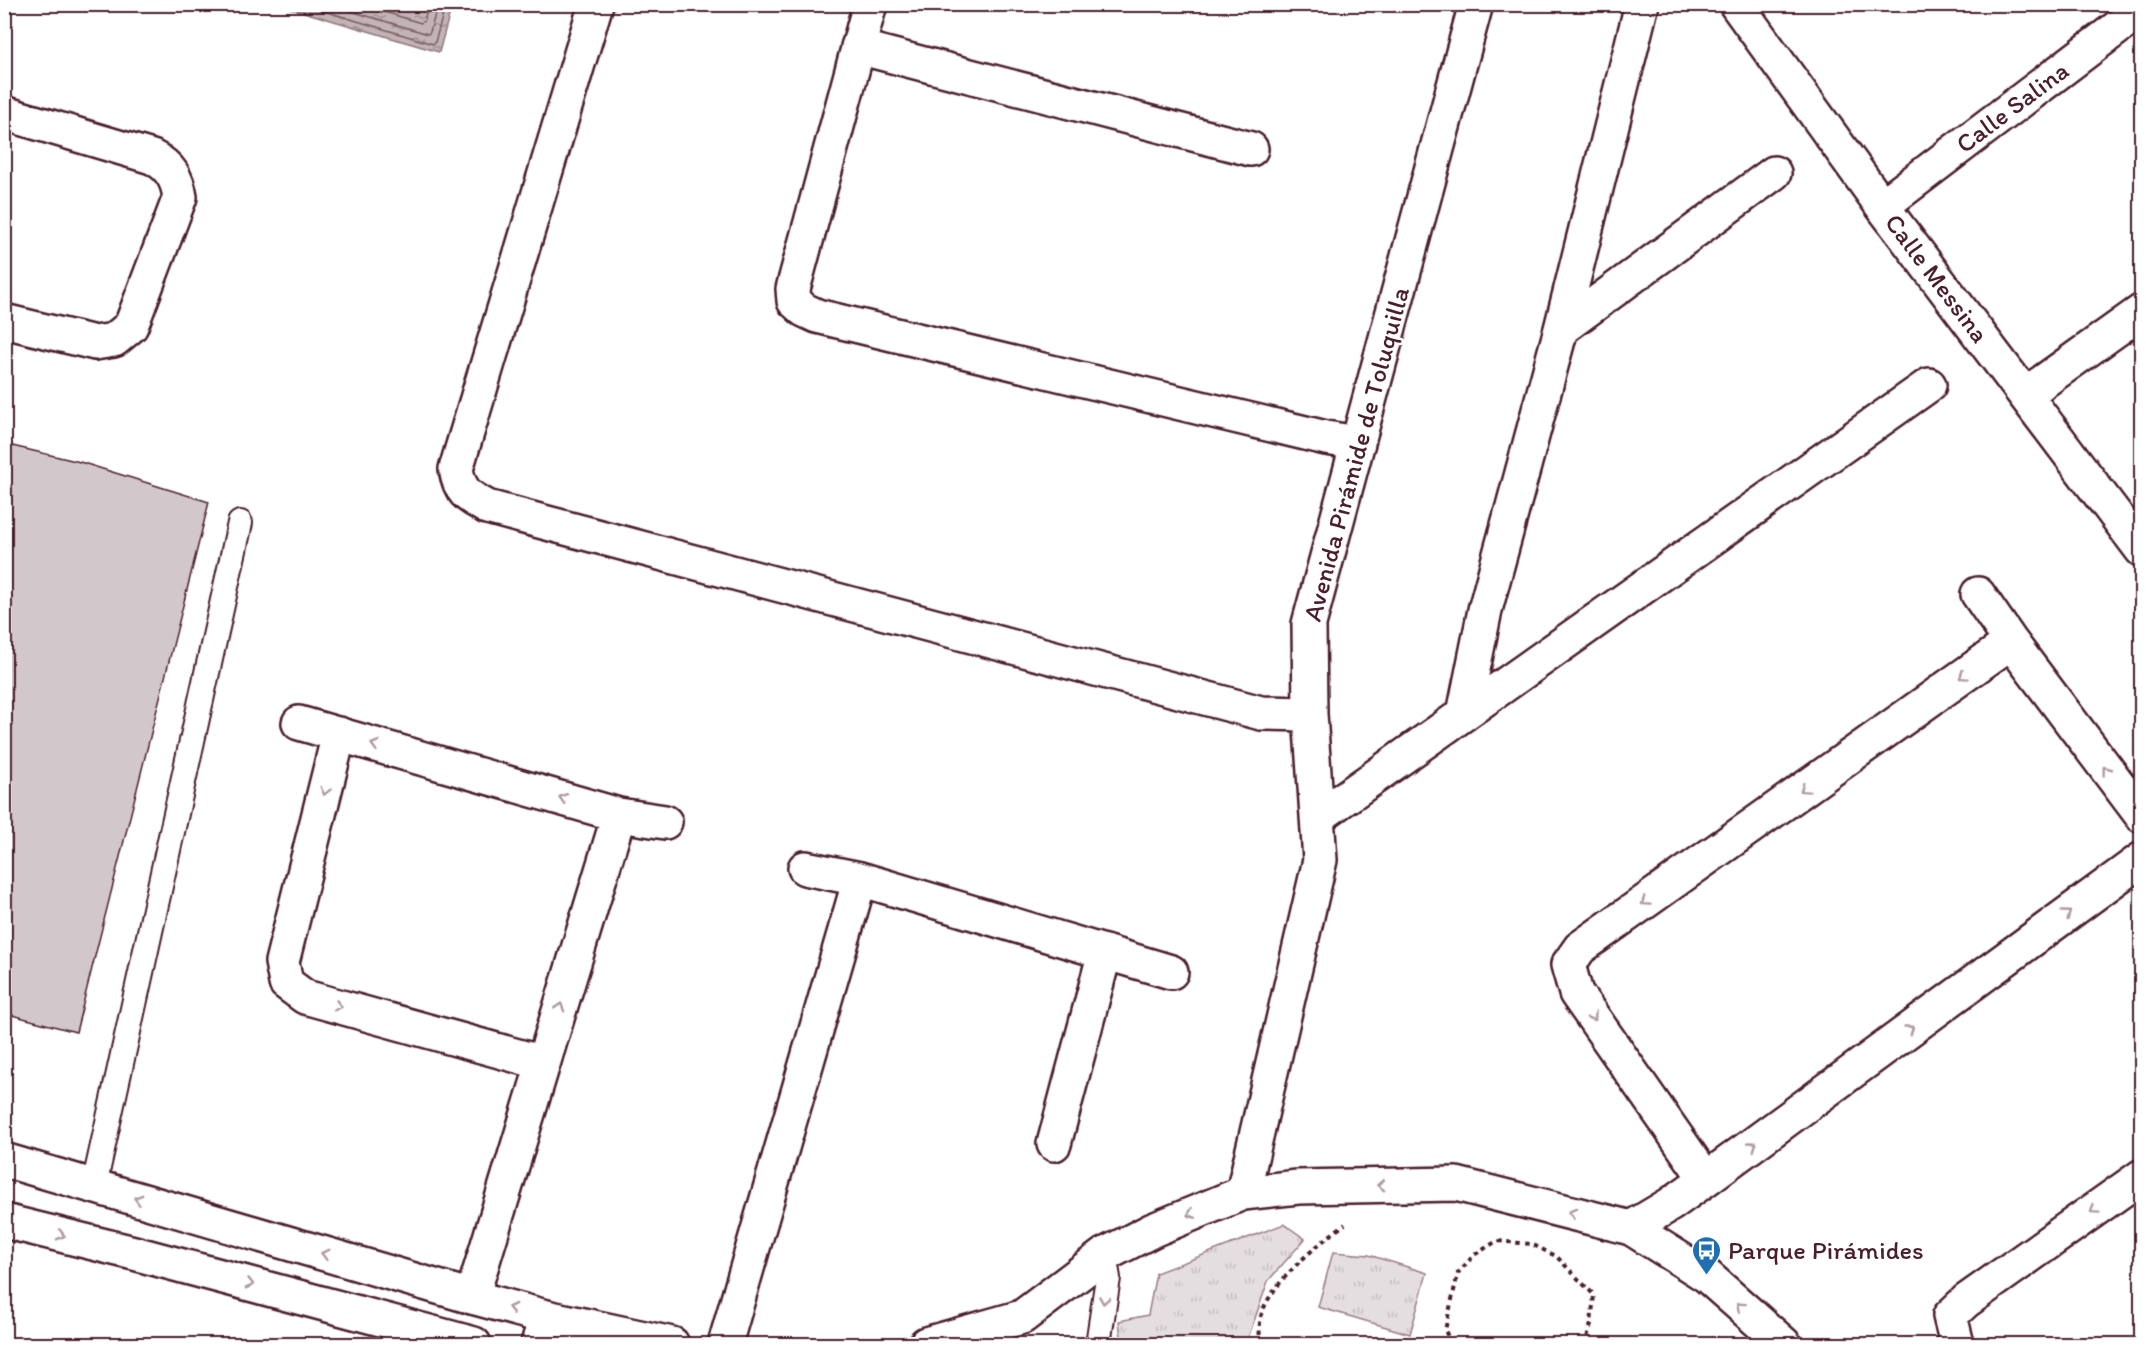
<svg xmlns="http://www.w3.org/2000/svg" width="2146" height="1349" viewBox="0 0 2146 1349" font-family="Itim,sans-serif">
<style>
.park{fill:url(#park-tufts);stroke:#987e86;stroke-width:1.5}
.water{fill:url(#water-ripples);stroke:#91787e;stroke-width:1.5}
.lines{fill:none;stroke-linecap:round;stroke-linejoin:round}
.shore{stroke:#7a5a63;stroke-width:1.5}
.building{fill:#d2c7cb;stroke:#4a1f2b;stroke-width:1.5}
.lane-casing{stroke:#4a1f2b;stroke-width:28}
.street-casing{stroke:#4a1f2b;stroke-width:38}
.secondary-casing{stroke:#4a1f2b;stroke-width:38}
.path{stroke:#4a1f2b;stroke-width:4;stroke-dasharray:4.5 4.5;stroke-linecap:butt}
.lane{stroke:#fff;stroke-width:24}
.street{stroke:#fff;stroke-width:33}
.secondary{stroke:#fff;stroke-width:33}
.oneway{stroke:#ae9aa0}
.labels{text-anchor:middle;stroke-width:5;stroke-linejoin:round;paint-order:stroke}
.street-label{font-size:26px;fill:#4a1f2b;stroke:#fff}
.poi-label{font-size:26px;fill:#4a1f2b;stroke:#fff;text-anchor:start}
</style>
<defs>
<pattern id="park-tufts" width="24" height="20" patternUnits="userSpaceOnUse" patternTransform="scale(1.5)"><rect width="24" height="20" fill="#e5dee0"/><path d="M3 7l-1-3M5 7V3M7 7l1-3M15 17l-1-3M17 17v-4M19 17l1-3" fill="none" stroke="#c6bec0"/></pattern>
<pattern id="water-ripples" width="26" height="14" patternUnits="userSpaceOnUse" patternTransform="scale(1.5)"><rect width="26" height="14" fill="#c1b3b6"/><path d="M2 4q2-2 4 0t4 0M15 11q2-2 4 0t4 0" fill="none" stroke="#9f9194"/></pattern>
</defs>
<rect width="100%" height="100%" fill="#fff"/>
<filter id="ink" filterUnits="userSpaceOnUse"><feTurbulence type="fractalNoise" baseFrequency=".0167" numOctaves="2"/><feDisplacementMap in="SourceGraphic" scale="12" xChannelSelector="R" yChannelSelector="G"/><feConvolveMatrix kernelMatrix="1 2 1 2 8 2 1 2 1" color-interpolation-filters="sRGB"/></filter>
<g filter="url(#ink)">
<path class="park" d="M 1284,1224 L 1305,1239 L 1268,1281 L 1246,1344 L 1122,1344 L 1119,1321 L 1148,1315 L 1156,1273 Z
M 1333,1252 L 1369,1255 L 1427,1273 L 1410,1334 L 1318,1307 Z"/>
<path class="water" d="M 280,5 L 452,5 L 439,52 Z"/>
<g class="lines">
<path class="shore" d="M 301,4 L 433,44 L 435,42 L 446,4
M 327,4 L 428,34 L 430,32 L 438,4
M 358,4 L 421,23 L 424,21 L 429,4"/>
</g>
<path class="building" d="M 4,444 L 80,462 L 209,502 L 76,1032 L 4,1013 Z"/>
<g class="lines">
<defs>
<path id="lane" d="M 94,1186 L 240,523
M 1098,1344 L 1108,1278 L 1104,1255"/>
<path id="street" d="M 596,4 L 456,469 C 460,492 467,496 487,507 L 1261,713 L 1310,714
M 870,4 L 793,289 L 794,301 L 804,310 L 817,316 L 1326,438 L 1358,443
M 1736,4 L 1882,206 L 2142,550
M 858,47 L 1251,149
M 4,113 L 152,157 C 170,166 177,178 180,197 L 131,326 L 114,340 L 95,343 L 4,321
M 1882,206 L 2142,9
M 1561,329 L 1774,173
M 2026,394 L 2142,311
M 1978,594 L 2011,642 L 2142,816
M 1464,714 L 1485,610 L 1561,329 L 1642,4
M 299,723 L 619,815 L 665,822
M 339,734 L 282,962 L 286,983 L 305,997 L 543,1063
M 1318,817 L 1929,385
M 805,868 L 860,879 L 1171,972
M 1054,1144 L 1105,952
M 1706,1179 L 1576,993 L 1568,965 L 1580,948 L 2011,642
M 1243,1193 L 1320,860 L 1310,714 L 1309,624 L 1476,4
M 1631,1228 L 1671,1204 L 1706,1179 L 2142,859
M 472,1297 L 619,815
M 538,1344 L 546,1317
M 725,1344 L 860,879
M 1957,1344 L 1950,1316 L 1966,1301 L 2142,1176"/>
<path id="secondary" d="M 4,1160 L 472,1297 L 546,1317 L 672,1344
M 4,1221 L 134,1253 L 474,1344
M 926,1344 L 1022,1317 L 1104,1255 L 1153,1230 L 1243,1193 L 1298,1187 L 1456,1184 L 1631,1228 L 1707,1276 L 1784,1344"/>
</defs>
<use href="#lane" class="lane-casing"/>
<use href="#street" class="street-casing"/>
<use href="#secondary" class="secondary-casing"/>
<path class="path" d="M 1716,1337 L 1721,1344
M 1259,1344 C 1260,1336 1259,1325 1261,1316 C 1270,1283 1318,1244 1345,1224
M 1451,1344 L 1445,1330 L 1458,1273 L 1474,1255 L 1497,1241 L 1531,1244 L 1556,1256 L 1594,1295 L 1591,1324 L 1585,1344"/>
<use href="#lane" class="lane"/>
<use href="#street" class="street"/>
<use href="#secondary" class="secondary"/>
</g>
<defs><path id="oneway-chevron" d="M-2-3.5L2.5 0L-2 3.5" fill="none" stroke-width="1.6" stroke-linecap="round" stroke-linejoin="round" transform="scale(1.5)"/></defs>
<g class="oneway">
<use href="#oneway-chevron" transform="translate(1963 676) rotate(145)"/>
<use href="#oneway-chevron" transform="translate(375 745) rotate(-164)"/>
<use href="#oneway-chevron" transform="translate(2106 770) rotate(-127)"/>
<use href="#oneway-chevron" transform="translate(1804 789) rotate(145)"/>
<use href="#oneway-chevron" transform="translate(325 791) rotate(104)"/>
<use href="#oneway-chevron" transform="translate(563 798) rotate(-164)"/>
<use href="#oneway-chevron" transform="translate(1645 902) rotate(145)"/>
<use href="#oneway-chevron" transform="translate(2067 914) rotate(-36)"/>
<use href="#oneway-chevron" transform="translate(338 1006) rotate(15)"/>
<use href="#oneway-chevron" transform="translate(560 1007) rotate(-73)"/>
<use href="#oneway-chevron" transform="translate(1593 1017) rotate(55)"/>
<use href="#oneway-chevron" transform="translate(1910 1029) rotate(-36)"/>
<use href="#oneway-chevron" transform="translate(1753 1145) rotate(-36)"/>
<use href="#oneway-chevron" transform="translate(1381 1185) rotate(179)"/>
<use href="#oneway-chevron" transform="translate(138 1199) rotate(-164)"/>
<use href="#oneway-chevron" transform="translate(2094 1210) rotate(145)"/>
<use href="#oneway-chevron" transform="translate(1572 1213) rotate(-166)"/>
<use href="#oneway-chevron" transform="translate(1191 1214) rotate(158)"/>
<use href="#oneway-chevron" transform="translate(61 1235) rotate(14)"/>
<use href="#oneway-chevron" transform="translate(325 1254) rotate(-164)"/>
<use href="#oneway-chevron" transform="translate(250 1284) rotate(15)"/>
<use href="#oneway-chevron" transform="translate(1104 1300) rotate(99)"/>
<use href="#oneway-chevron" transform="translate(1740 1306) rotate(-138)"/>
<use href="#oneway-chevron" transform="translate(512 1308) rotate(-165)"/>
</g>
</g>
<defs>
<symbol id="bus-pin" viewBox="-11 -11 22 30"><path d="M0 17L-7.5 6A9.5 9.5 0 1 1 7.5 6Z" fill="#1f6fb2" stroke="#fff"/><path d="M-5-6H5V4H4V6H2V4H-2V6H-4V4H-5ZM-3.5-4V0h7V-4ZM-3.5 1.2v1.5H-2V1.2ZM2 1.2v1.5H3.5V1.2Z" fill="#fff"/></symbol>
</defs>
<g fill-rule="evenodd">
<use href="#bus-pin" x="1690" y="1234" width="33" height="45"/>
</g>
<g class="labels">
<g class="street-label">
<text transform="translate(2012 107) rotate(-37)" y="9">Calle Salina</text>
<text transform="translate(1937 278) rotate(53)" y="9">Calle Messina</text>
<text transform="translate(1356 454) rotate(-75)" y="9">Avenida Pirámide de Toluquilla</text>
</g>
<g class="poi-label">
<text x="1728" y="1259">Parque Pirámides</text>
</g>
</g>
<rect width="2146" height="1349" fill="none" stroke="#fff" stroke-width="24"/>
<rect x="12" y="12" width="2122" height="1325" fill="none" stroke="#4a1f2b" stroke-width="2" filter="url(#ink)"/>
</svg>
